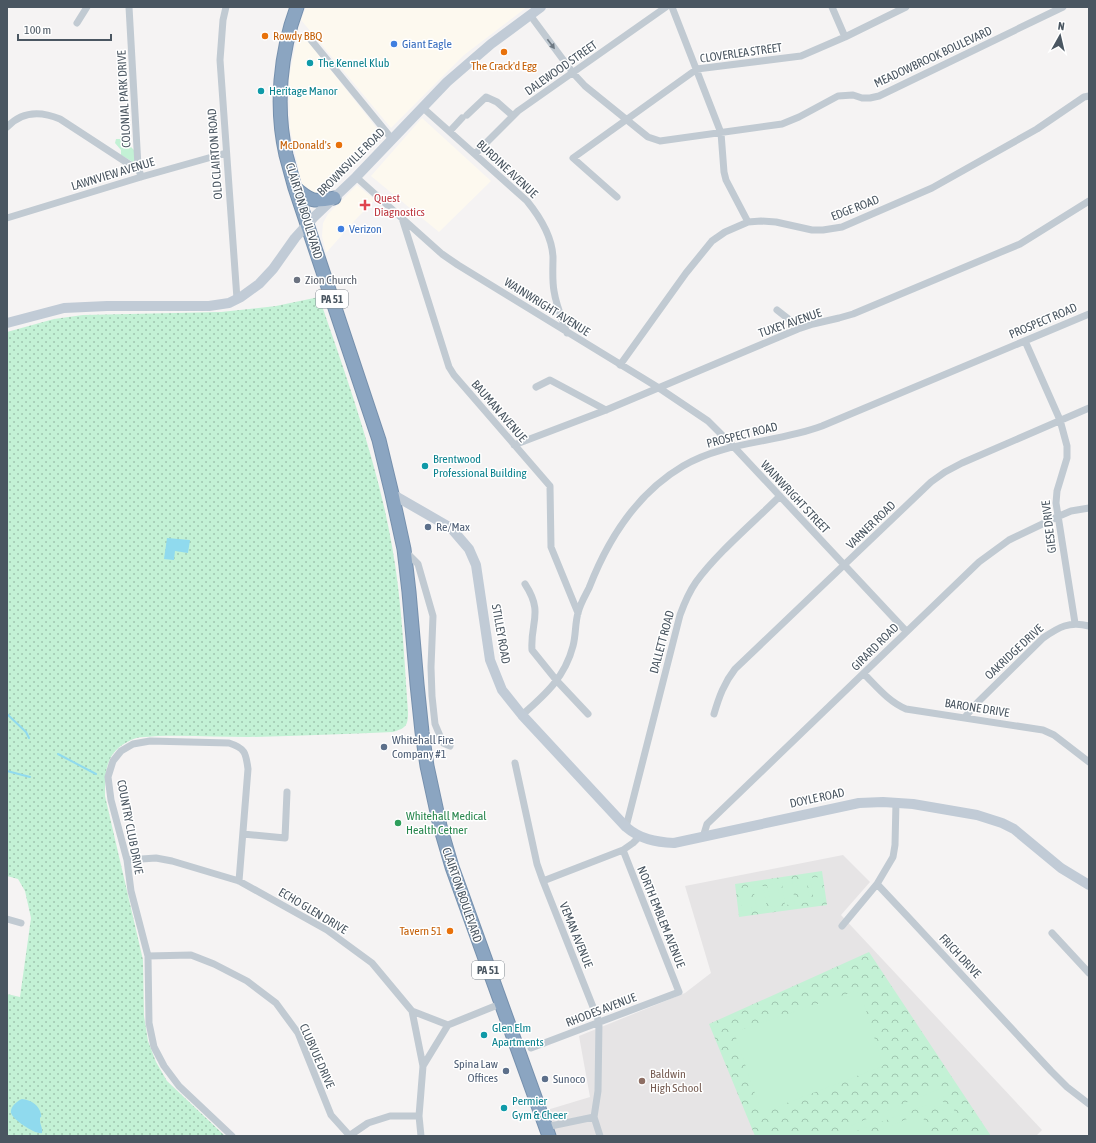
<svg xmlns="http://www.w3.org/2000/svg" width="1096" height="1143" viewBox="0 0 1096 1143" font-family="'Asap Condensed',sans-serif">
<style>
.commercial{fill:#fdf9ef}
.education{fill:#e6e4e5}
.grass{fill:url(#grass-dots)}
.park{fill:url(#park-crowns)}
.garden{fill:#c3f1d5}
.water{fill:#90daee}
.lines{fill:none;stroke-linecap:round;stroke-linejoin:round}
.stream{stroke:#90daee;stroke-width:2}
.highway-casing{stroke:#7690ad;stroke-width:15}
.street{stroke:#c1cad2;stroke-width:7}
.secondary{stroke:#c1cbd6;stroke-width:10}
.highway{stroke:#8ba5c1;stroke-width:13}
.oneway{fill:#6e7983}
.food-dot{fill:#e8710a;stroke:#fff;stroke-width:1.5}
.shop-dot{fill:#3f7fe0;stroke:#fff;stroke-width:1.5}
.culture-dot{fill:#0f9aa8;stroke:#fff;stroke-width:1.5}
.health-dot{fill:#e0444e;stroke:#fff;stroke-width:1.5}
.worship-dot{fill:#6b7280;stroke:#fff;stroke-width:1.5}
.service-dot{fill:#5c6f8a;stroke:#fff;stroke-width:1.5}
.leisure-dot{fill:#2e9e5b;stroke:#fff;stroke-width:1.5}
.education-dot{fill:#8d6e63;stroke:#fff;stroke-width:1.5}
.labels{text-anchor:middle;stroke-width:3;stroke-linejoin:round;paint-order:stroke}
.shield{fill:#fff;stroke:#808990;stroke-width:1}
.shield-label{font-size:11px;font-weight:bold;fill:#4a5661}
.food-label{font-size:12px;fill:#c56008;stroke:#fff;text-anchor:end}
.shop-label{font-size:12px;fill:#366cbe;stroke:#fff;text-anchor:start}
.street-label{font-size:12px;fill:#4a5661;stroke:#fff}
.culture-label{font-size:12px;fill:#0d838f;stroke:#fff;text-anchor:start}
.health-label{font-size:12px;fill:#be3a42;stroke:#fff;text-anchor:start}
.worship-label{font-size:12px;fill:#5b616d;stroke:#fff;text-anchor:start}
.service-label{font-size:12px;fill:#4e5e75;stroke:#fff;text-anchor:start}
.leisure-label{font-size:12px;fill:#27864d;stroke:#fff;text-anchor:start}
.education-label{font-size:12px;fill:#785e54;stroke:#fff;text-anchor:start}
</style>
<defs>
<pattern id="grass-dots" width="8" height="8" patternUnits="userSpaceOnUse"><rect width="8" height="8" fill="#c3f1d5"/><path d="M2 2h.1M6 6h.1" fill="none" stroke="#a0c6b0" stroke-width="1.8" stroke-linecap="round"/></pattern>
<pattern id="park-crowns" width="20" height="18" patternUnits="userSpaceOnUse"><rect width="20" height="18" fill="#c3f1d5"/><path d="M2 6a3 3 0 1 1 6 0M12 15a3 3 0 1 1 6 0" fill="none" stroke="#a0c6b0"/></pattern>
</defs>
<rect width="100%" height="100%" fill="#f5f3f3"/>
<path class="commercial" d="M 306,7 L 527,7 L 464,55 L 391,128 L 301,20 Z
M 304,36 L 382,135 L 379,140 L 331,188 L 325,193 L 319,196 L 305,191 L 301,181 L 290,129 L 289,77 L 296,43 Z
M 422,118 L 491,181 L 439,232 L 371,176 Z
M 357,185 L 375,200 L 357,218 L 326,253 L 322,236 L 323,223 L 328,214 Z"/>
<path class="education" d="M 843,855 L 870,882 L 841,915 L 1042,1130 L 1036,1136 L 556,1136 L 547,1110 L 590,1097 L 579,1036 L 685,993 L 711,973 L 685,886 Z"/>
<path class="grass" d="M 319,297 C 347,379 377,461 392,546 C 402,601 404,657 408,712 C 408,726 406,728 393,732 C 345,734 297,736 250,737 C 219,737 189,735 158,736 C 150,737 139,736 131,740 C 105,752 105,771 105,796 L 143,960 L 144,1016 L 148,1041 L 156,1062 L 167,1081 L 225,1136 L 7,1136 L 7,994 L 20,997 L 31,918 L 25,891 L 18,879 L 7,876 L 7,332 L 54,319 L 83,315 L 221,312 L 276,306 Z"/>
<path class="park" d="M 822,871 L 827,905 L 739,917 L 735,884 Z
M 869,952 L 991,1136 L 755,1136 L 709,1024 Z"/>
<path class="garden" d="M 120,136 L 135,151 L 135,160 L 133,162 L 121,155 L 121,150 L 115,143 L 116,139 L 120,139 Z
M 821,877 L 824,899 L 814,901 L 810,878 Z
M 806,879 L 810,902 L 800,903 L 796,881 Z
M 792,881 L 795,904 L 785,905 L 782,883 Z
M 777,883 L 781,906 L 771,907 L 767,885 Z
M 763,886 L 767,908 L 757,910 L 753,887 Z
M 749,887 L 752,910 L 742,911 L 739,889 Z
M 856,991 L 861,994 L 883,1066 L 766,1111 L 760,1108 L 734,1032 Z
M 946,1086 L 949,1095 L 938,1099 C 955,1106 962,1119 965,1136 L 959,1136 C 955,1116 947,1109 927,1105 L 843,1136 L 826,1136 Z
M 921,1113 L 931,1136 L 867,1136 Z"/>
<path class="water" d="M 167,538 L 190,540 L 188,553 L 175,551 L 174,560 L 164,559 Z
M 22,1099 C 31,1100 39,1105 41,1114 C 42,1119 40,1115 40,1120 C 40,1125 43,1128 42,1133 C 36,1135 13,1120 11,1113 C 10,1107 17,1101 22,1099 Z"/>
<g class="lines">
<path class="stream" d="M 7,714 L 26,732 L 29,738
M 58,754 L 96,774
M 7,771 L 30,777"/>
<defs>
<path id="highway" d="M 297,7 C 280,53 275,107 286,155 C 289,166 292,177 295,188 L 379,440 L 392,494 L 404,549 L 409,592 L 417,684 L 422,732 L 427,766 L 440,826 L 452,867 L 549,1136
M 295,188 C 311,202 314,202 334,198"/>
</defs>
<use href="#highway" class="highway-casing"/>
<path class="street" d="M 129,7 L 138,166 L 141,177
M 226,7 L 223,20 L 220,60 L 237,299
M 672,7 L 721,133 L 724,172 L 726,180 L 748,222
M 832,7 L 845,37
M 530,15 L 573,73 L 585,86 L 648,137 L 660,141 L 782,124 L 799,117 L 838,96 L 853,95 L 862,98 L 870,98 L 879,96 L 1063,7
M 77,23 L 87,7
M 311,40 L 392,139
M 422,107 L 527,201 C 540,217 552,236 553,257 C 553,268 552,280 554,291 C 556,305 562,319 567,333
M 467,115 L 486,97 L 497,102 L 513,116
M 7,127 C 22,111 41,111 60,119 L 132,166 L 138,166
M 450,131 L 462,118
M 475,154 L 518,111 L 666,7
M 356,177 L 442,254 L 458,265 L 659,388 L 708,421 L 734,447 L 906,631
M 617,197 L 573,158 L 697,69 L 801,56 L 845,37 L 906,7
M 7,218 L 141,177 L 226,153
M 402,218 L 449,367 L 454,375 L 550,486 L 551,547 L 578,613
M 777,310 L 800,328
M 1025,341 L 1060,420 L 1067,446 L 1067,458 L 1057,491 L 1056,503 L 1075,623
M 620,365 L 686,273 L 712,241 L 725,232 L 748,222 L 761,221 L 776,222 L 812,230 L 823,230 L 842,227 L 932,188 L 1037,129 L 1084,97 L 1089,96
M 536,387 L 550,380 L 606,410
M 514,445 L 606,410 L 798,329 L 813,324 L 839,318 L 853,314 L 1020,244 L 1089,201
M 405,551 L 418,564 L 433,616 L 431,667 L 432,696 L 435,724 L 443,743 L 450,746
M 525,584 C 544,613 530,622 532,650 L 557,681 L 588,714
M 864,674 C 877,687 889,702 906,709 L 1043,730 L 1054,735 L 1089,762
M 714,714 C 719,697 724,683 735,669 L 931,482 L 945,472 L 962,463 L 1089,408
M 522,715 C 546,694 565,677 573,646 C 576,635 575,623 578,613 C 580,604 585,596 589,588 C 608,539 637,493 683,466 C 725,441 777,443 822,426 L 1089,314
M 965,717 L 978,702 L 1043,638 C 1059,627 1069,621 1089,626
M 515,763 L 537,864 L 543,881 L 599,1022 L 598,1091 L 594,1117
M 896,802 L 895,845 L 893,857 L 877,884 L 909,918 L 1051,1071 L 1067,1087 L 1089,1104
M 626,827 L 680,615 C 684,604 689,592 696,582 C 718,552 753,523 780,496
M 243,834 L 285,838 L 287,792
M 703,837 L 707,824 L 979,562 L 1009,540 L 1057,517 L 1071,511 L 1089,508
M 127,860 L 156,858 L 172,861 L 239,881 L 327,930 L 372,963 L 412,1011 L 423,1066 L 419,1116 L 421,1136
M 543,881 L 623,850 L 633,843 L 640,836
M 7,919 L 21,923
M 842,926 L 877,884
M 1052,933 L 1089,973
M 148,956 L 191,955 L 214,964 L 247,981 L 276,1003 L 298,1033 L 331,1115 L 349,1135
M 412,1011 L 448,1025 L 500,1004
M 531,1048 L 679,992 L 623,850
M 423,1066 L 448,1025
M 594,1117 L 600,1136
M 546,1127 L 594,1117
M 232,1136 L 179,1086 L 164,1066 L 154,1047 L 149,1023 L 148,956 L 131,891 L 127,860 L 111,800 L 108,777 L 113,761 L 121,751 L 133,744 L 150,741 L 229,743 C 245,748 246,753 248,769 L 239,881
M 349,1136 L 368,1123 L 390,1116 L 419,1116"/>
<path class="secondary" d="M 7,323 L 64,308 L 107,306 L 209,306 L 229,303 L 241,297 L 259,284 L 273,269 L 295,238 L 314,217 L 356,177 L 447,82 L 491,44 L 541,7
M 392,494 L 451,528 L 469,549 L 476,565 L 490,660 L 502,690 L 522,715 L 626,827 C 640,839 655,842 674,843 L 859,803 L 883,802 L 913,804 L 977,815 L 1002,823 L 1014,829 L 1061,868 L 1089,885"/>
<use href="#highway" class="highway"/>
</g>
<defs><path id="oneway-solid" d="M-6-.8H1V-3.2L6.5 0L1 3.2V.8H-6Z"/></defs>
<use class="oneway" href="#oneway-solid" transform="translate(551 44) rotate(53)"/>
<g class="food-dot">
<circle cx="265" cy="36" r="4"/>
<circle cx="504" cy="52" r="4"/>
<circle cx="339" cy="145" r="4"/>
<circle cx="450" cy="931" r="4"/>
</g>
<g class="shop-dot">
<circle cx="394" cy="44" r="4"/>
<circle cx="341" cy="229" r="4"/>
</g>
<g class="culture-dot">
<circle cx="310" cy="63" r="4"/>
<circle cx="261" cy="91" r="4"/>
<circle cx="425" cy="466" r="4"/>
<circle cx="484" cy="1035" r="4"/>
<circle cx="504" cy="1108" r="4"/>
</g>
<path class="health-dot" d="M363 199h4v4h4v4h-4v4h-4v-4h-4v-4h4z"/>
<circle class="worship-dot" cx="297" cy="280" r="4"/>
<g class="service-dot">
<circle cx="428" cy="527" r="4"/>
<circle cx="384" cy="747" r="4"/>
<circle cx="506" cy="1071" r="4"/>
<circle cx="545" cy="1079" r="4"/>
</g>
<circle class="leisure-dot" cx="398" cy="823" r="4"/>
<circle class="education-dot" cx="642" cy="1081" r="4"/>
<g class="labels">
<g class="shield">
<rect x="316" y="290" width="32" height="18" rx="3"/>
<rect x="472" y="961" width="32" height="18" rx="3"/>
</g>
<g class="shield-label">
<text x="332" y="303">PA 51</text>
<text x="488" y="974">PA 51</text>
</g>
<g class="food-label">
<text x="273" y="40" text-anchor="start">Rowdy BBQ</text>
<text x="504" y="70" text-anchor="middle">The Crack'd Egg</text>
<text x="331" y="149">McDonald's</text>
<text x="442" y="935">Tavern 51</text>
</g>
<g class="shop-label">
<text x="402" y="48">Giant Eagle</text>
<text x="349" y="233">Verizon</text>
</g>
<g class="street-label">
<text transform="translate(741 53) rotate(-8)" y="4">CLOVERLEA STREET</text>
<text transform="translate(933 57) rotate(-25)" y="4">MEADOWBROOK BOULEVARD</text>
<text transform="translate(561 68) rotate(-35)" y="4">DALEWOOD STREET</text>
<text transform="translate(124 99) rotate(-93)" y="4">COLONIAL PARK DRIVE</text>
<text transform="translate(215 154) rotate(-94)" y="4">OLD CLAIRTON ROAD</text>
<text transform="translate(351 162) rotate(-45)" y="4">BROWNSVILLE ROAD</text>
<text transform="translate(507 169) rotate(43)" y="4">BURDINE AVENUE</text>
<text transform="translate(113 174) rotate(-17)" y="4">LAWNVIEW AVENUE</text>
<text transform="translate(855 208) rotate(-21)" y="4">EDGE ROAD</text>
<text transform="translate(304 211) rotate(73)" y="4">CLAIRTON BOULEVARD</text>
<text transform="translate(547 307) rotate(32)" y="4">WAINWRIGHT AVENUE</text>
<text transform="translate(1043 321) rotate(-23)" y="4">PROSPECT ROAD</text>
<text transform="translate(790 323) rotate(-19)" y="4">TUXEY AVENUE</text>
<text transform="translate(499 411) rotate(49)" y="4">BAUMAN AVENUE</text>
<text transform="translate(742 435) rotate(-14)" y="4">PROSPECT ROAD</text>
<text transform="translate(795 497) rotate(47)" y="4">WAINWRIGHT STREET</text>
<text transform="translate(871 525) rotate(-44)" y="4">VARNER ROAD</text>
<text transform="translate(1049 527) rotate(-97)" y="4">GIESE DRIVE</text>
<text transform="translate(501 634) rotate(80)" y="4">STILLEY ROAD</text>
<text transform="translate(662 642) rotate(-75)" y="4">DALLETT ROAD</text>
<text transform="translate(875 647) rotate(-45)" y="4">GIRARD ROAD</text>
<text transform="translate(1014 652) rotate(-43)" y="4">OAKRIDGE DRIVE</text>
<text transform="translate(977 708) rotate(9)" y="4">BARONE DRIVE</text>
<text transform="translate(817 798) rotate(-12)" y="4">DOYLE ROAD</text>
<text transform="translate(130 827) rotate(79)" y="4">COUNTRY CLUB DRIVE</text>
<text transform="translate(462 895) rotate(71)" y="4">CLAIRTON BOULEVARD</text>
<text transform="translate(313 911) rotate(31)" y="4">ECHO GLEN DRIVE</text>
<text transform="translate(661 917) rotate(68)" y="4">NORTH EMBLEM AVENUE</text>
<text transform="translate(576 935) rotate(68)" y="4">VEMAN AVENUE</text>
<text transform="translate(960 956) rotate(47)" y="4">FRICH DRIVE</text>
<text transform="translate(601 1010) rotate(-21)" y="4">RHODES AVENUE</text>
<text transform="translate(317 1056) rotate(66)" y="4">CLUBVUE DRIVE</text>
</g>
<g class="culture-label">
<text x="318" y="67">The Kennel Klub</text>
<text x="269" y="95">Heritage Manor</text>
<text x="433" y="463">Brentwood<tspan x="433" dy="14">Professional Building</tspan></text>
<text x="492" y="1032">Glen Elm<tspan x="492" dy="14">Apartments</tspan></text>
<text x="512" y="1105">Permier<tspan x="512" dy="14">Gym &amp; Cheer</tspan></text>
</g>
<g class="health-label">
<text x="374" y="202">Quest<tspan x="374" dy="14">Diagnostics</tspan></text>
</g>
<g class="worship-label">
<text x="305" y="284">Zion Church</text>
</g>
<g class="service-label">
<text x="436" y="531">Re/Max</text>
<text x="392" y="744">Whitehall Fire<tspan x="392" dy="14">Company #1</tspan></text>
<text x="498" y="1068" text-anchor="end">Spina Law<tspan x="498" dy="14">Offices</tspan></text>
<text x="553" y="1083">Sunoco</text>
</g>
<g class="leisure-label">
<text x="406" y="820">Whitehall Medical<tspan x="406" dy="14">Health Cetner</tspan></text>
</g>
<g class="education-label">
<text x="650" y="1078">Baldwin<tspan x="650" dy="14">High School</tspan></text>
</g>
</g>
<rect width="1096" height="1143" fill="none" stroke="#4a5661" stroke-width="16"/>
<g transform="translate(1060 36) rotate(8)" stroke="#ffffff" stroke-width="3" paint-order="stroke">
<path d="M0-3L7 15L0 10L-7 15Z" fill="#4a5661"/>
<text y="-6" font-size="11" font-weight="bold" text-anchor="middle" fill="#4a5661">N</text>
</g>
<path d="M18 34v6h93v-6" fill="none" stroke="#4a5661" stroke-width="2"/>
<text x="24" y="34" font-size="12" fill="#4a5661" stroke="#ffffff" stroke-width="3" paint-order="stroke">100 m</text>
</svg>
